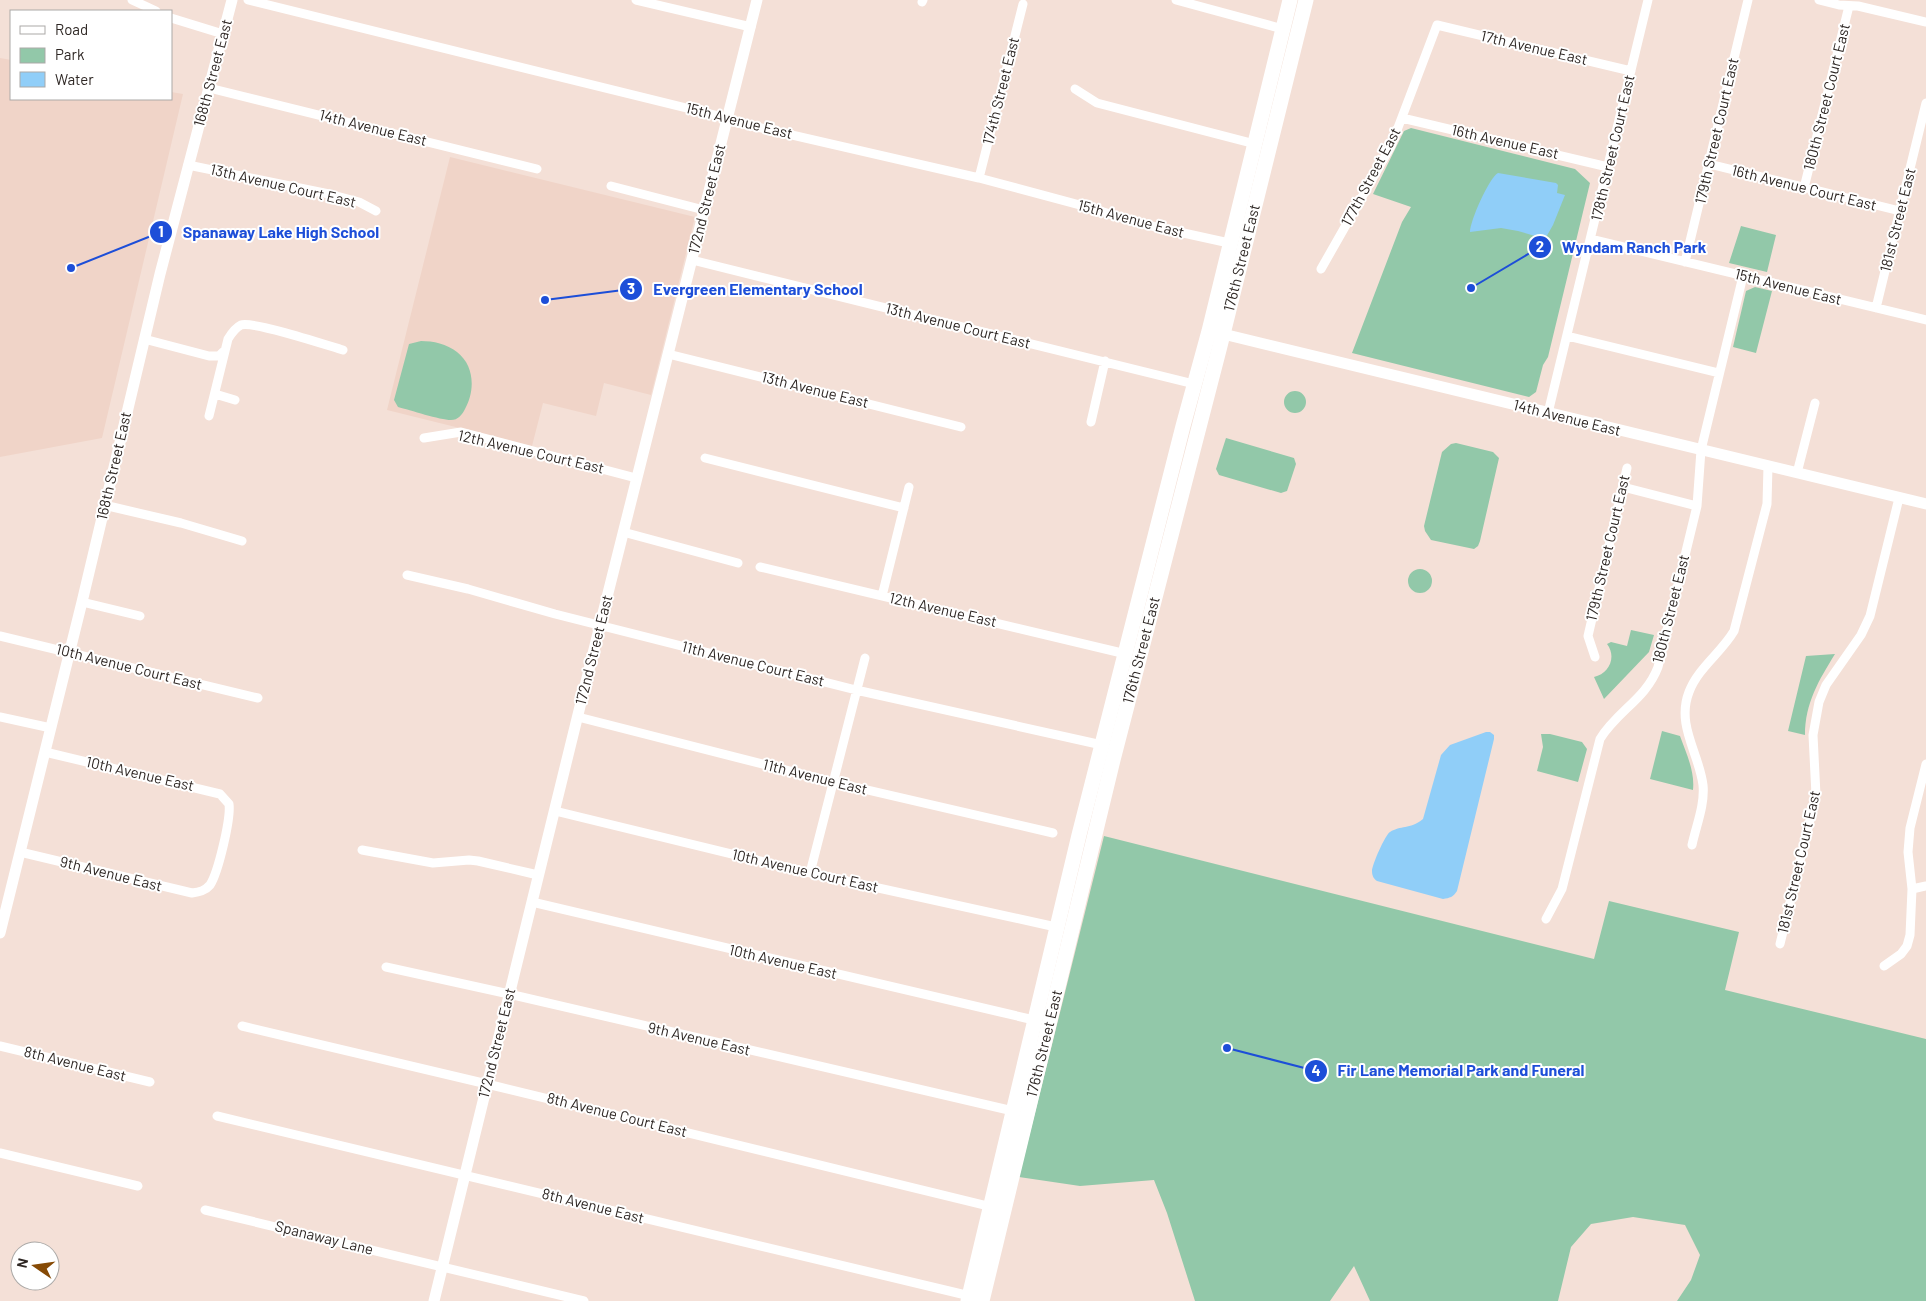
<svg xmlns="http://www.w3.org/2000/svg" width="1926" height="1301" viewBox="0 0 1926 1301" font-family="Barlow,sans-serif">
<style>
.built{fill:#f0d4c8}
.green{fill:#92c8a9}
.water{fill:#90cef8}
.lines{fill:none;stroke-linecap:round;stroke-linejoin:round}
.minor{stroke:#fff;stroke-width:9}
.tertiary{stroke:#fff;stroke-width:11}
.primary{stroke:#fff;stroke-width:15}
.labels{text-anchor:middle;stroke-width:4;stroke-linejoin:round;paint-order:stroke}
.street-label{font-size:15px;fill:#2e2724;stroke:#fff}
.leader{fill:none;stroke:#1d4ed8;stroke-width:2}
.callout-dot{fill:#1d4ed8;stroke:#fff;stroke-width:2}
.mark-label{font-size:15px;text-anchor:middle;font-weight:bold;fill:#fff}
.callout-label{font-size:16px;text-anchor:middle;font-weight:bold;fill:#1d4ed8;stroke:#fff;stroke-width:4;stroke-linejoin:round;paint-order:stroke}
</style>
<rect width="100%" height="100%" fill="#f4e0d7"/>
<path class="built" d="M 0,58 L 11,60 L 11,99 L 171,99 L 171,92 L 183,94 L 102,438 L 0,457 Z
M 450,157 L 695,217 L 651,395 L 604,383 L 596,416 L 543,403 L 532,446 L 387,410 Z"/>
<path class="green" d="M 1411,128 L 1575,169 L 1590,183 L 1548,357 L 1543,365 L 1536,392 L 1529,397 L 1352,353 L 1402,222 L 1411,207 L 1373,194 L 1404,131 Z
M 1741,226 L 1776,235 L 1767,272 L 1729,263 Z
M 1755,287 L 1772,291 L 1756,353 L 1733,347 L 1746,291 Z
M 421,341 C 433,341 447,344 457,352 C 475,366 475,391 465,409 C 462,415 458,420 451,420 C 440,420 410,410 398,407 L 394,400 L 409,344 Z
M1284 402a11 11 0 1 1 22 0a11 11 0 1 1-22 0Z
M 1226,438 L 1294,458 L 1296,464 L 1287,491 L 1281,493 L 1219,475 L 1216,469 Z
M 1456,443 L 1493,452 L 1499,458 L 1480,541 L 1478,546 L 1474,549 L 1431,540 L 1425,531 L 1424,526 L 1442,452 L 1451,444 Z
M1408 581a12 12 0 1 1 24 0a12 12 0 1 1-24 0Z
M 1631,630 L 1654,635 L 1649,652 L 1604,699 L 1594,677 C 1609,674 1617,657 1607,644 L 1611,642 L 1627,646 Z
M 1835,654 C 1819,680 1805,703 1805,735 L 1788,731 L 1806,656 Z
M 1662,731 L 1680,736 C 1686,753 1695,771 1693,790 L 1650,779 Z
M 1541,734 L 1550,734 L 1582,742 L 1587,749 L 1578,782 L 1537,771 L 1543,747 Z
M 1104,836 L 1594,959 L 1609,901 L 1739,932 L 1725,990 L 1926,1039 L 1926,1301 L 1677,1301 L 1691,1280 L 1700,1255 L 1685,1225 L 1633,1217 L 1591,1224 L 1571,1247 L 1558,1301 L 1370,1301 L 1354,1266 L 1330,1301 L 1195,1301 L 1167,1213 L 1154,1180 L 1080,1186 L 1019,1177 Z"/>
<path class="water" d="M 1498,173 L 1556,183 L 1558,185 L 1557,193 L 1565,195 L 1553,225 L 1545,239 L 1518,231 L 1501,228 L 1470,232 C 1470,221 1489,178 1498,173 Z
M 1486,732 L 1490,732 L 1494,735 L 1494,739 L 1457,891 C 1453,897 1450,898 1443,899 L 1377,881 C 1374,879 1372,876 1372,871 C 1372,865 1385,835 1390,832 C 1401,825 1409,830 1423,819 L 1441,755 L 1450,745 Z"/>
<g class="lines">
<path class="minor" d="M 132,0 L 156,11
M 248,0 L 727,118 L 735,122 L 979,178 L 1091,208 L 1138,223 L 1229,243
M 636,0 L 751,27
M 1176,0 L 1283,29
M 1819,0 L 1839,5 L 1858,6 L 1926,22
M 922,2 L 923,0
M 171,18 L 223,34
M 209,88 L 537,169
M 1075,89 L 1097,103 L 1255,144
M 1402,118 L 1608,167
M 1709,164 L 1900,211
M 188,165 L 329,194 L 359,202 L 376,211
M 979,178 L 1023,4
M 611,186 L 704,210
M 1804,188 L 1849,6
M 1591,239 L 1926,320
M 692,260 L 1194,384
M 1685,262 L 1748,0
M 1321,269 L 1391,146 L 1437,25 L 1631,71
M 1876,308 L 1926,103
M 1567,336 L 1719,373
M 144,339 L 209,356 L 219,356 L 223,352
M 668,354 L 961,427
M 215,394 L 235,400
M 1548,413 L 1648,0
M 209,416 L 228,339 C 231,334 235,328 241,325 C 254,321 326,345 343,350
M 1091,422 L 1105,361
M 424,438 L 461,432 L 636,478
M 705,458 L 904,508
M 1797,473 L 1815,403
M 1623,487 L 1697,506
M 104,505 L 181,523 L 242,541
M 623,532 L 738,563
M 760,567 L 1126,654
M 407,575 L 468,589 L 555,614 L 856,690 L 1102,745
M 882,596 L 909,487
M 82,602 L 140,616
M 0,636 L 258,698
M 1595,657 L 1588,636 L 1627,468
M 0,717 L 51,728
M 578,717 L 833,782 L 1053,833
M 555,811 L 810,873 L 1056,927
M 1692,845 C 1696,826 1705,805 1703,785 C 1699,753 1676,725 1689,692 C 1698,668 1721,653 1734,631 L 1767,504 L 1768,466
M 362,850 L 433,863 L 469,860 L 478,861 L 538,875
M 20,852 L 192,893 C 199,892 205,891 210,885 C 218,873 231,819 229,804 L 220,794 L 45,752
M 810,873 L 865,658
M 1912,889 L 1926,886
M 532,902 L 1034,1020
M 1546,919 L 1562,889 L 1600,739 C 1617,711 1646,699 1658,667 L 1697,506 L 1701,450 L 1743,276
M 1780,944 L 1816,795 L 1813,735 L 1819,702 L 1826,685 L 1861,635 L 1870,616 L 1899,498
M 1884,966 L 1901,954 L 1907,946 L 1910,935 L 1912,889 L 1908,852 L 1910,828 L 1926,764
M 386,967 L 509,994 L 1013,1111
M 242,1026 L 487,1084 L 992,1207
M 0,1046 L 150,1082
M 217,1116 L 970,1296
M 0,1153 L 138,1186
M 205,1210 L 584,1301"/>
<path class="tertiary" d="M 1215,332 L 1926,504
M 0,933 L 82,602 L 160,274 L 232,0
M 434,1301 L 600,625 L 757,0"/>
<g class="primary">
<path d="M 968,1301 L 1079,835 L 1183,426 L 1209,331 L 1290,0"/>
<path id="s1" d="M 982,1301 L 1113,760 L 1220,346 L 1306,0"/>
</g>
</g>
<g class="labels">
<g class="street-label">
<text transform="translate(1534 48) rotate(13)" y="5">17th Avenue East</text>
<text transform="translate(213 73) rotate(-75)" y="5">168th Street East</text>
<text transform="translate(1001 91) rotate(-76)" y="5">174th Street East</text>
<text transform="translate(1827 97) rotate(-76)" y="5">180th Street Court East</text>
<text transform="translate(739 121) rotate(14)" y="5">15th Avenue East</text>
<text transform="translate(373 128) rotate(14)" y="5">14th Avenue East</text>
<text transform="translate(1717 131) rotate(-77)" y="5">179th Street Court East</text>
<text transform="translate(1505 142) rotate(13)" y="5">16th Avenue East</text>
<text transform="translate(1613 148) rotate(-77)" y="5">178th Street Court East</text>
<text transform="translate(1371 177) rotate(-62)" y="5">177th Street East</text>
<text transform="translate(283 186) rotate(13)" y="5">13th Avenue Court East</text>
<text transform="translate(1804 188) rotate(14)" y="5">16th Avenue Court East</text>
<text transform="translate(707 199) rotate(-76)" y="5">172nd Street East</text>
<text transform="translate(1131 219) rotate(15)" y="5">15th Avenue East</text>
<text transform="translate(1898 220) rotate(-76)" y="5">181st Street East</text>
<text dy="5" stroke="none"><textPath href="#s1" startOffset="1075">176th Street East</textPath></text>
<text transform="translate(1788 287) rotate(14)" y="5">15th Avenue East</text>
<text transform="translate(958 326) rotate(14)" y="5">13th Avenue Court East</text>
<text transform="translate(815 390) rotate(14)" y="5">13th Avenue East</text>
<text transform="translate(1567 418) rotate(14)" y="5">14th Avenue East</text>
<text transform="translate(531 452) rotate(13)" y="5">12th Avenue Court East</text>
<text transform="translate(114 466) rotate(-77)" y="5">168th Street East</text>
<text transform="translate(1608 548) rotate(-77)" y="5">179th Street Court East</text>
<text transform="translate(1671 609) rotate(-76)" y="5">180th Street East</text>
<text transform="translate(943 610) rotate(13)" y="5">12th Avenue East</text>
<text transform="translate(594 650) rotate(-76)" y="5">172nd Street East</text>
<text dy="5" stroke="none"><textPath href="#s1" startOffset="670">176th Street East</textPath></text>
<text transform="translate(753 664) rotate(14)" y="5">11th Avenue Court East</text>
<text transform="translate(129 667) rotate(14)" y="5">10th Avenue Court East</text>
<text transform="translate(140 774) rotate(13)" y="5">10th Avenue East</text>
<text transform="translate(815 777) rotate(14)" y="5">11th Avenue East</text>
<text transform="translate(1799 862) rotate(-77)" y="5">181st Street Court East</text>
<text transform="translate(805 871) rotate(13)" y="5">10th Avenue Court East</text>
<text transform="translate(111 874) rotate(14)" y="5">9th Avenue East</text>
<text transform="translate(783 962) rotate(13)" y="5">10th Avenue East</text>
<text transform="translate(699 1039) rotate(13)" y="5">9th Avenue East</text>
<text transform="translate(497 1043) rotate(-76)" y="5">172nd Street East</text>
<text dy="5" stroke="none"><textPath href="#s1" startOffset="265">176th Street East</textPath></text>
<text transform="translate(75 1064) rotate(14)" y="5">8th Avenue East</text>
<text transform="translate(617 1115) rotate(14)" y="5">8th Avenue Court East</text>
<text transform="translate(593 1206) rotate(14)" y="5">8th Avenue East</text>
<text transform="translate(324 1238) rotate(14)" y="5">Spanaway Lane</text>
</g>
</g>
<path class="leader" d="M71 268L161 232M1471 288L1540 247M545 300L631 289M1227 1048L1316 1071"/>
<g class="callout-dot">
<circle cx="71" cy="268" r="5"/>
<circle cx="1471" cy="288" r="5"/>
<circle cx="545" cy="300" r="5"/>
<circle cx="1227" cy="1048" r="5"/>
<circle cx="161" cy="232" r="12"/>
<circle cx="1540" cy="247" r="12"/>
<circle cx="631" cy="289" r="12"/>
<circle cx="1316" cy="1071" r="12"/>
</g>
<g class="mark-label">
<text x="161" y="237">1</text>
<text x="1540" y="252">2</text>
<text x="631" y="294">3</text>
<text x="1316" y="1076">4</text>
</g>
<g class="callout-label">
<text x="281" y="238">Spanaway Lake High School</text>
<text x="1634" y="253">Wyndam Ranch Park</text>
<text x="758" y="295">Evergreen Elementary School</text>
<text x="1461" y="1076">Fir Lane Memorial Park and Funeral</text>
</g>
<rect x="10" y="10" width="162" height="90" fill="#ffffff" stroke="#aba9a7"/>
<rect x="20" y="26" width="25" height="8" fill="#ffffff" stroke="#aba9a7"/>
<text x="55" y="35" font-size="15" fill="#2e2724">Road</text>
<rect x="20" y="48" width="25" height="15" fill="#92c8a9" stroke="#aba9a7"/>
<text x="55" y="60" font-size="15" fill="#2e2724">Park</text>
<rect x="20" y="72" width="25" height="15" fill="#90cef8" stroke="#aba9a7"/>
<text x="55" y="85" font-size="15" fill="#2e2724">Water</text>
<g transform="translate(35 1266) rotate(283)"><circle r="24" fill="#ffffff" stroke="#aba9a7"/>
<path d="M0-4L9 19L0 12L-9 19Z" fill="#864a05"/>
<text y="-8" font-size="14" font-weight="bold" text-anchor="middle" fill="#2e2724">N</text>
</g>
</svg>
